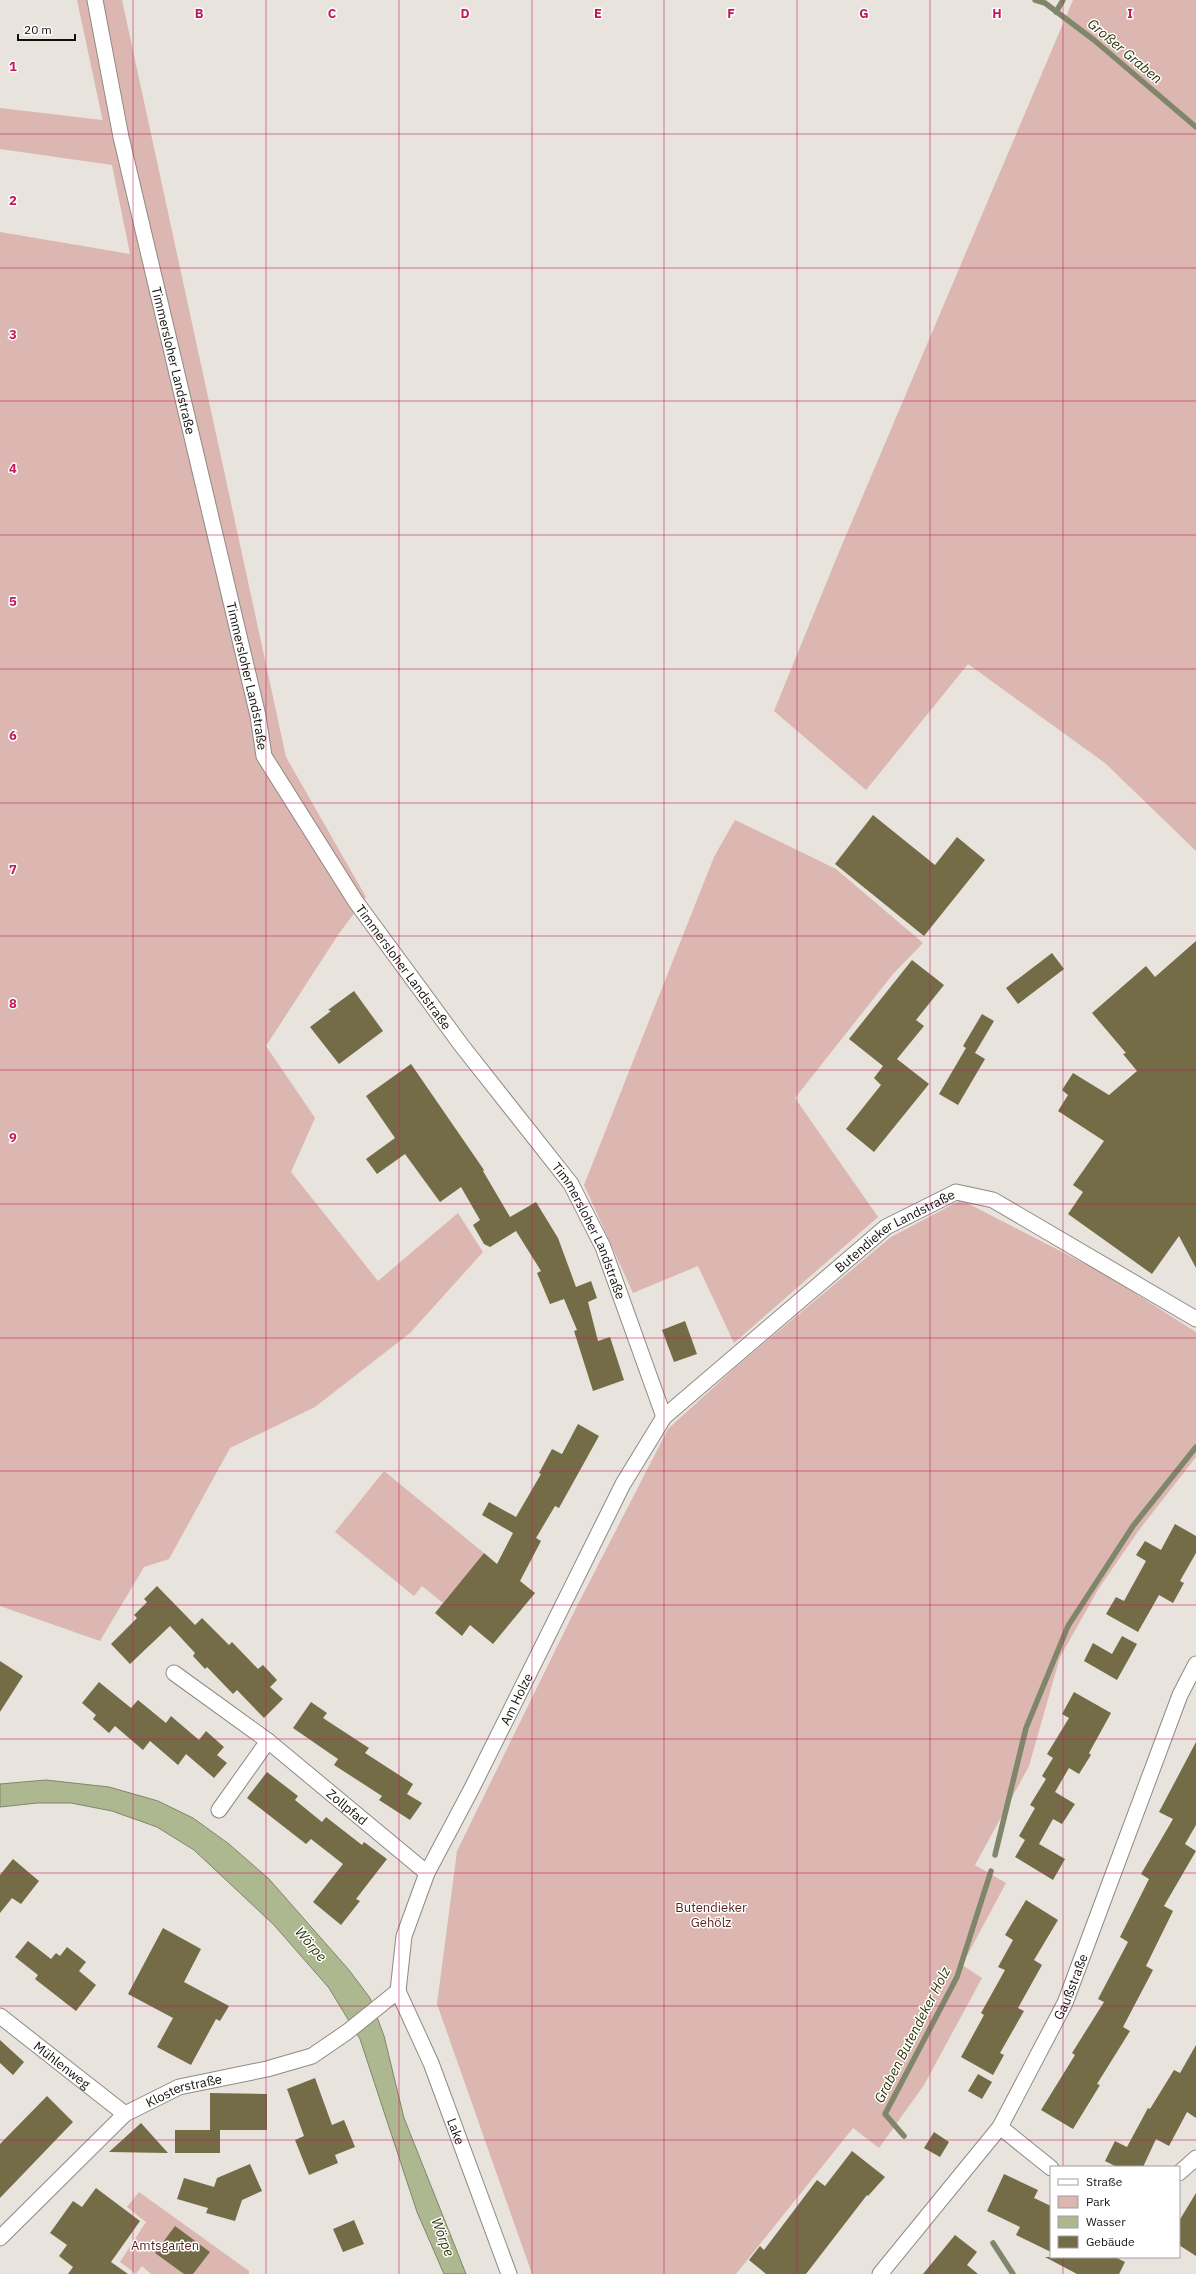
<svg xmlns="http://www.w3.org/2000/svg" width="1196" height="2274" viewBox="0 0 1196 2274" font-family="'IBM Plex Sans',sans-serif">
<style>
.green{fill:#dcb6b0}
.water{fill:#adb890;stroke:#7f8669}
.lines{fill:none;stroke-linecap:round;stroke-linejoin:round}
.stream{stroke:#7f8669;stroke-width:5.5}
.building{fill:#746c46}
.minor-casing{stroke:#8f8a84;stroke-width:17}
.minor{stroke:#fff;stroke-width:15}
.grid{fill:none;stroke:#c2185b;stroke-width:1;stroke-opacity:0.55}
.labels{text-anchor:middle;stroke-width:3;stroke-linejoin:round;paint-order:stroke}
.street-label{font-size:13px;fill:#13110e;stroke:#fff}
.park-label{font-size:13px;fill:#581f19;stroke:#fff}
.water-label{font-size:14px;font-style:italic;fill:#2e3606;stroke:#fff}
.grid-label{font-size:13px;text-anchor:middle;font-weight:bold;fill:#c2185b;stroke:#fff;stroke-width:3;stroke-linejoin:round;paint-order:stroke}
</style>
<rect width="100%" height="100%" fill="#e8e3dc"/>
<path class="green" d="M 77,0 L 122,0 L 286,757 L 366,897 L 338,935 L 266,1046 L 315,1118 L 291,1172 L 378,1281 L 458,1213 L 483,1252 L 410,1333 L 315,1407 L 230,1448 L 169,1559 L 144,1567 L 100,1641 L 0,1606 L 0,232 L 130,254 L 112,165 L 0,149 L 0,108 L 102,120 L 103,122 Z
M 1073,0 L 1196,0 L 1196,851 L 1105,763 L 968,664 L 866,790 L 774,711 L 839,552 Z
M 735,820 L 836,869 L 923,943 L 893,974 L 795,1098 L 878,1217 L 734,1343 L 698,1266 L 633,1293 L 584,1185 L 714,857 Z
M 961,1200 L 1103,1273 L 1196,1332 L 1196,1457 L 1139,1530 L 1099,1588 L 1060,1657 L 1029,1766 L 975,1865 L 1006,1883 L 962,1965 L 982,1978 L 924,2085 L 879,2148 L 853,2128 L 736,2274 L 532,2274 L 437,2004 L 457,1851 L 576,1608 L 668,1429 L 738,1365 L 891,1237 Z
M 384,1471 L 484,1553 L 443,1603 L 422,1586 L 414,1596 L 335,1532 Z
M 139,2192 L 249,2271 L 249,2274 L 151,2274 L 142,2266 L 136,2274 L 120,2262 L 146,2222 L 127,2207 Z"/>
<path class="water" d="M 46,1780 L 109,1787 L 158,1801 L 193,1818 L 229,1844 L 269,1879 L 349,1970 L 370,1998 L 384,2036 L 404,2118 L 466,2274 L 444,2274 L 417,2212 L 360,2039 L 329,1988 L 274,1925 L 194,1850 L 157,1827 L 112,1811 L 71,1803 L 37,1803 L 0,1807 L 0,1784 Z"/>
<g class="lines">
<path class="stream" d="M 1035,0 L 1045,3 L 1094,40 L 1196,127
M 1056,12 L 1063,0
M 995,1855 L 1026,1728 L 1068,1626 L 1133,1526 L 1196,1447
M 904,2136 L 885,2114 L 957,1977 L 991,1871
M 993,2243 L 1013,2274"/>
</g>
<path class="building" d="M 873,815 L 935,865 L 957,837 L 985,860 L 924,936 L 835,864 Z
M 1196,941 L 1196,1268 L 1179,1236 L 1152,1274 L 1068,1214 L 1083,1192 L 1073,1185 L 1104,1141 L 1058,1111 L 1068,1095 L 1062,1090 L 1073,1073 L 1109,1095 L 1137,1071 L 1123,1054 L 1126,1053 L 1092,1013 L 1146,966 L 1155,977 Z
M 1052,953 L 1064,969 L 1018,1004 L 1006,988 Z
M 912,960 L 944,985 L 916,1020 L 924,1026 L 897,1059 L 929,1084 L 874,1152 L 846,1129 L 881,1085 L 874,1078 L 883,1066 L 849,1039 Z
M 354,991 L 383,1031 L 339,1064 L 310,1027 L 331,1011 L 328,1010 Z
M 982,1014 L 994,1021 L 975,1053 L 985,1059 L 958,1105 L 939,1094 L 966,1048 L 963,1046 Z
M 411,1064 L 484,1170 L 483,1171 L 510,1217 L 536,1202 L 558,1238 L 576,1287 L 591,1281 L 597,1298 L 588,1302 L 598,1341 L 610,1337 L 624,1380 L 593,1391 L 574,1331 L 577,1330 L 564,1299 L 550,1304 L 537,1273 L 541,1271 L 516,1231 L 490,1247 L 484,1244 L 473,1225 L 480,1220 L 461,1187 L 440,1202 L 405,1154 L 377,1174 L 366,1159 L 395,1138 L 366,1096 Z
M 685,1321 L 697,1354 L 674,1362 L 662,1330 Z
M 578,1424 L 599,1436 L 559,1508 L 555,1506 L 536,1538 L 541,1541 L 520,1581 L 535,1593 L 493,1644 L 470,1625 L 462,1636 L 435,1613 L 484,1553 L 497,1564 L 513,1533 L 482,1515 L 489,1502 L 516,1517 L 541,1474 L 539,1473 L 552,1449 L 562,1454 Z
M 1175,1524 L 1196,1536 L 1196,1553 L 1180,1581 L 1184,1583 L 1173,1603 L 1159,1595 L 1138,1632 L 1106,1614 L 1116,1597 L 1124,1601 L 1146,1561 L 1136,1555 L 1145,1541 L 1161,1550 Z
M 157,1586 L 195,1625 L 202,1618 L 229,1645 L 232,1642 L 258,1669 L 263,1665 L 277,1680 L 270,1687 L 283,1699 L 264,1718 L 237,1690 L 233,1694 L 207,1667 L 205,1669 L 193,1656 L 195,1653 L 170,1626 L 130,1664 L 111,1644 L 137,1618 L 134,1615 L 147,1602 L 144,1599 Z
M 1122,1636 L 1137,1644 L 1117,1680 L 1084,1661 L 1093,1643 L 1112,1654 Z
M 0,1661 L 23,1676 L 0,1712 Z
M 99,1682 L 131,1708 L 138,1700 L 166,1723 L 171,1716 L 199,1740 L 206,1731 L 224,1747 L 217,1755 L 227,1763 L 214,1778 L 186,1754 L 178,1765 L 150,1741 L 143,1750 L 115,1726 L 109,1733 L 93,1719 L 96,1715 L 82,1703 Z
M 1074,1692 L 1111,1713 L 1089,1753 L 1091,1755 L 1079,1774 L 1069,1768 L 1055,1792 L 1075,1804 L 1062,1824 L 1053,1819 L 1039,1844 L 1065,1859 L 1053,1880 L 1015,1857 L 1025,1840 L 1019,1836 L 1035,1808 L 1030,1805 L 1046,1779 L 1042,1776 L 1053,1758 L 1047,1754 L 1069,1718 L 1062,1714 Z
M 311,1702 L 327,1713 L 323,1718 L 369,1748 L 365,1753 L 413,1784 L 407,1794 L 422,1803 L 410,1820 L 379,1800 L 382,1796 L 334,1765 L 338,1759 L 293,1728 Z
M 1196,1742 L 1196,1825 L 1185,1844 L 1196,1851 L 1164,1906 L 1173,1911 L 1146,1966 L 1153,1970 L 1123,2027 L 1130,2031 L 1097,2084 L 1100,2085 L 1073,2129 L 1041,2110 L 1075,2055 L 1072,2053 L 1104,2002 L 1098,1999 L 1128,1942 L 1120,1937 L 1149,1879 L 1141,1874 L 1173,1819 L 1159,1812 Z
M 267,1772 L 298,1796 L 295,1800 L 322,1822 L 326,1817 L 362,1845 L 364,1842 L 387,1859 L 356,1899 L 360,1901 L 341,1925 L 313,1902 L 343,1864 L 311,1839 L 306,1844 L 247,1798 Z
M 13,1859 L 39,1881 L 21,1904 L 12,1898 L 0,1913 L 0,1875 Z
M 1026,1900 L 1058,1920 L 1034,1960 L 1042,1965 L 1018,2008 L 1024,2011 L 1000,2053 L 1004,2055 L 993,2075 L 961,2057 L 984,2015 L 981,2013 L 1005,1970 L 998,1967 L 1013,1940 L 1005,1935 Z
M 163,1928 L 201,1949 L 184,1982 L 229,2006 L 220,2021 L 216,2019 L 191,2065 L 157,2047 L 173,2018 L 128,1994 Z
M 28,1941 L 51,1959 L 56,1953 L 60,1956 L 67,1947 L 86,1962 L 79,1971 L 96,1985 L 76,2011 L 35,1979 L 38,1975 L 15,1957 Z
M 0,2040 L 24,2062 L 13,2075 L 0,2063 Z
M 1196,2045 L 1196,2118 L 1187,2112 L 1169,2146 L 1156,2139 L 1143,2167 L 1117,2167 L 1105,2161 L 1115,2141 L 1127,2147 L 1148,2108 L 1150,2109 L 1174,2070 L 1180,2073 Z
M 978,2074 L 992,2082 L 982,2099 L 968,2091 Z
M 315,2078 L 332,2125 L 344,2120 L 355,2147 L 335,2155 L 338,2163 L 309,2175 L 295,2140 L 304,2136 L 287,2089 Z
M 210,2093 L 267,2094 L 267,2130 L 210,2130 Z
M 47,2096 L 73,2122 L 0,2198 L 0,2144 Z
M 141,2123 L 168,2153 L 109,2152 Z
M 175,2130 L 220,2130 L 220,2153 L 175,2153 Z
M 934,2132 L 949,2142 L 940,2157 L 924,2148 Z
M 852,2151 L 885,2177 L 868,2196 L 867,2195 L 806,2274 L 766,2274 L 749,2260 L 760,2246 L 764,2250 L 817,2180 L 825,2186 Z
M 250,2164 L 262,2191 L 242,2200 L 235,2221 L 206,2213 L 208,2208 L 177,2199 L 184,2178 L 214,2187 L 217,2178 Z
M 1004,2174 L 1038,2190 L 1034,2198 L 1051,2206 L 1051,2252 L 1016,2235 L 1020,2227 L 987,2211 Z
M 96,2188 L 140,2221 L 111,2262 L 128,2274 L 68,2274 L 73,2267 L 59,2256 L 67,2245 L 50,2233 L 73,2201 L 82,2207 Z
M 1196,2193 L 1196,2256 L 1179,2245 L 1179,2221 Z
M 354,2220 L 364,2244 L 343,2252 L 333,2229 Z
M 175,2226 L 210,2252 L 193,2274 L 184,2274 L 155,2253 Z
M 955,2235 L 977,2252 L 967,2265 L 978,2274 L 923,2274 Z
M 1045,2257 L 1115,2257 L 1125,2262 L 1119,2274 L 1077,2274 Z"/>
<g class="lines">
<defs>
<g id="minor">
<path id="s1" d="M 95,0 L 121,137 L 258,716 L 264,756 L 356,902 L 462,1046 L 571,1184 L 603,1247 L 664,1417"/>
<path id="s2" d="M 174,1673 L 268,1741 L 427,1873"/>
<path d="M 219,1810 L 268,1741"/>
<path id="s3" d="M 398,1991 L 404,1936 L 427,1873 L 472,1788 L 623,1484 L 664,1417 L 886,1227 L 956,1192 L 993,1200 L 1196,1319"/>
<path id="s4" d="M 398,1991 L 431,2063 L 509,2274"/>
<path id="s5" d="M 0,2016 L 125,2114"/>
<path d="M 1000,2127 L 1051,2168"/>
<path d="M 1179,2173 L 1196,2158"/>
<path id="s6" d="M 0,2238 L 125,2114 L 179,2087 L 267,2069 L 312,2056 L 347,2032 L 398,1991"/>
<path id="s7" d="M 880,2274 L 1000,2127 L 1065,2003 L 1180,1695 L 1196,1664"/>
</g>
</defs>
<use href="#minor" class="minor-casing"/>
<use href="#minor" class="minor"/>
</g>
<path class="grid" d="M 133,0 L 133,2274M 266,0 L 266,2274M 399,0 L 399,2274M 532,0 L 532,2274M 664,0 L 664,2274M 797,0 L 797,2274M 930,0 L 930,2274M 1063,0 L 1063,2167M 0,134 L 1196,134M 0,268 L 1196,268M 0,401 L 1196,401M 0,535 L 1196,535M 0,669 L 1196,669M 0,803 L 1196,803M 0,936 L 1196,936M 0,1070 L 1196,1070M 0,1204 L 1196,1204M 0,1338 L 1196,1338M 0,1471 L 1196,1471M 0,1605 L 1196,1605M 0,1739 L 1196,1739M 0,1873 L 1196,1873M 0,2006 L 1196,2006M 0,2140 L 1196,2140M 1063,2257 L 1063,2274"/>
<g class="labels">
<g class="street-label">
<text dy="5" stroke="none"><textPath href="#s1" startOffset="369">Timmersloher Landstraße</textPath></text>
<text dy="5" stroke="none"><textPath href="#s1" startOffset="693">Timmersloher Landstraße</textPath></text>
<text dy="5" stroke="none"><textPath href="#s1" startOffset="1028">Timmersloher Landstraße</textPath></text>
<text dy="5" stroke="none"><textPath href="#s1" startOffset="1352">Timmersloher Landstraße</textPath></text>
<text dy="5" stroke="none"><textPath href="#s3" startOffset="934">Butendieker Landstraße</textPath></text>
<text dy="5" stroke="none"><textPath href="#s3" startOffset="318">Am Holze</textPath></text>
<text dy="5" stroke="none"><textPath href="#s2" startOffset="219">Zollpfad</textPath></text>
<text dy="5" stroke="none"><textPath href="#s7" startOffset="347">Gaußstraße</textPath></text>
<text dy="5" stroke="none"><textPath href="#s5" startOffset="79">Mühlenweg</textPath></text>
<text dy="5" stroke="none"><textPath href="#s6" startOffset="240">Klosterstraße</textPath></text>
<text dy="5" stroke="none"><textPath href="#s4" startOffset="152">Lake</textPath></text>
</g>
<g class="park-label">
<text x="711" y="1912">Butendieker<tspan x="711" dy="15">Gehölz</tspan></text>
<text x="165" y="2250">Amtsgarten</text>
</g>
<g class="water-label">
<text transform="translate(1125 51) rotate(40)" y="5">Großer Graben</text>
<text transform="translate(311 1944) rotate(49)" y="5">Wörpe</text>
<text transform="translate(912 2035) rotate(-63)" y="5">Graben Butendeker Holz</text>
<text transform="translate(443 2237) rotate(69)" y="5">Wörpe</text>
</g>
</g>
<g class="grid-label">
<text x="199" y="18">B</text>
<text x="332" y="18">C</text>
<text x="465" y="18">D</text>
<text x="598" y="18">E</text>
<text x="731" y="18">F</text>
<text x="864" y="18">G</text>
<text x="997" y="18">H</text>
<text x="1130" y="18">I</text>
<text x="13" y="71">1</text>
<text x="13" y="205">2</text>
<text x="13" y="339">3</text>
<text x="13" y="473">4</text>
<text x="13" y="606">5</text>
<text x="13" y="740">6</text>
<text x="13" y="874">7</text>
<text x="13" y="1008">8</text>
<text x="13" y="1142">9</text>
</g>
<rect x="1050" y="2166" width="130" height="92" fill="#ffffff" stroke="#a1a09f"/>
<rect x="1058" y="2179" width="20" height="6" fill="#ffffff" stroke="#a1a09f"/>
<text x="1086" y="2186" font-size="12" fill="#13110e">Straße</text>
<rect x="1058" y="2196" width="20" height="12" fill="#dcb6b0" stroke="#a1a09f"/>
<text x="1086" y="2206" font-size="12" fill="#13110e">Park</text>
<rect x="1058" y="2216" width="20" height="12" fill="#adb890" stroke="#a1a09f"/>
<text x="1086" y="2226" font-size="12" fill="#13110e">Wasser</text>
<rect x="1058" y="2236" width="20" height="12" fill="#746c46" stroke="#a1a09f"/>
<text x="1086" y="2246" font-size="12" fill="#13110e">Gebäude</text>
<path d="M18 34v6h57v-6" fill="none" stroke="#13110e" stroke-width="2"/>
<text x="24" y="34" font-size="12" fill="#13110e" stroke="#ffffff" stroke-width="3" paint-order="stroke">20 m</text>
</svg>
